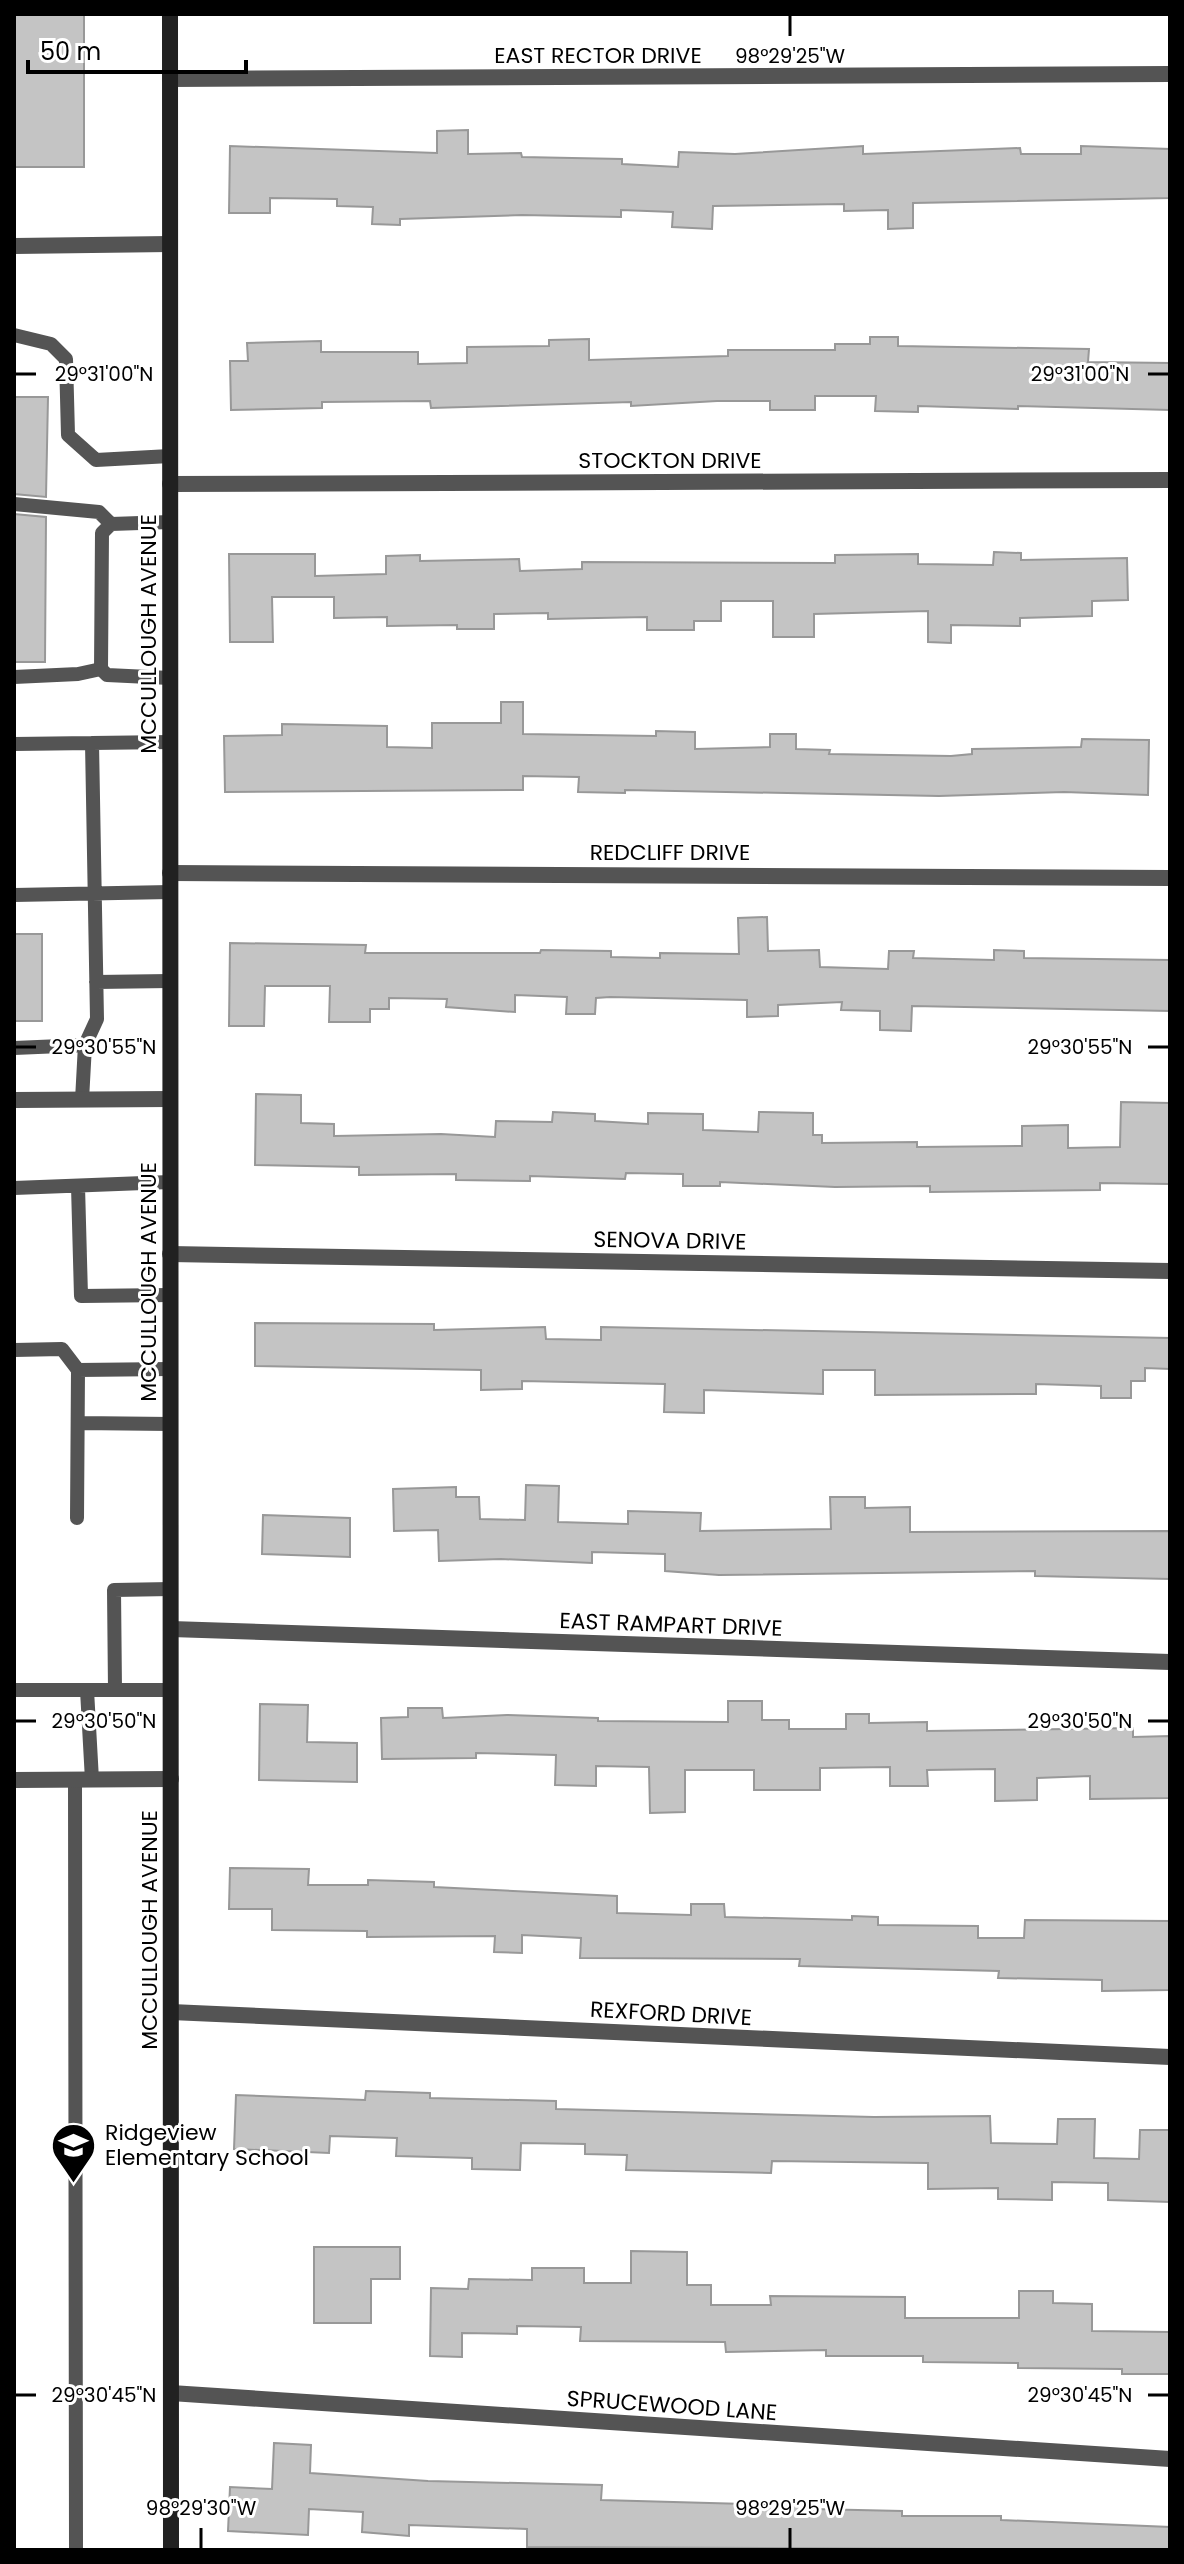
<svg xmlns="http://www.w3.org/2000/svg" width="1184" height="2564" viewBox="0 0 1184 2564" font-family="Poppins,sans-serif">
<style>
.building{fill:#c4c4c4;stroke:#989898;stroke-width:2}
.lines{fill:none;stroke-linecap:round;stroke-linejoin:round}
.service{stroke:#545454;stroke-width:14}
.minor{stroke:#545454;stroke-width:16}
.tertiary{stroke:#545454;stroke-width:16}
.secondary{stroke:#212121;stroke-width:16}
.ticks{fill:none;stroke:#000;stroke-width:3}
.labels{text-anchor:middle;stroke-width:6;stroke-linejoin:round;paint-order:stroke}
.street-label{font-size:22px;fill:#000;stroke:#fff}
.poi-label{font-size:22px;fill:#000;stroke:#fff;text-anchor:start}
.ticks-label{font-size:20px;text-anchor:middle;fill:#000;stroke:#fff;stroke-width:6;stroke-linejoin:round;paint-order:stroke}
</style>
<rect width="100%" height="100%" fill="#fff"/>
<path class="building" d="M 14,14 L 84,14 L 84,167 L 14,167 Z
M 468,130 L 468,154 L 521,153 L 522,157 L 622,159 L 622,164 L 678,167 L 679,152 L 735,154 L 863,146 L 863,154 L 1020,148 L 1021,154 L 1081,154 L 1081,146 L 1170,149 L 1170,198 L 913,203 L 913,228 L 888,229 L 888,210 L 844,211 L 844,204 L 713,206 L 712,229 L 672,227 L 673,212 L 621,210 L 621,217 L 522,215 L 400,219 L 400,225 L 372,224 L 373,207 L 337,206 L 337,199 L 270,198 L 270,213 L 229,213 L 230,146 L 437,153 L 437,131 Z
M 870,337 L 898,337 L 898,346 L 1089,349 L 1088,362 L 1170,363 L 1170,410 L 1018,406 L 1018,409 L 918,406 L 918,412 L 875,411 L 876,396 L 815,396 L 815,410 L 770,410 L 770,401 L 717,401 L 631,406 L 631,402 L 431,408 L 430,401 L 322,402 L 322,408 L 231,410 L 230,361 L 248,361 L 247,343 L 321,341 L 321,352 L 418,352 L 418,364 L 467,363 L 467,347 L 549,346 L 549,340 L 589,339 L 589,360 L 728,356 L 728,350 L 835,350 L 835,344 L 870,344 Z
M 14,397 L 48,397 L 46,497 L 14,494 Z
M 14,514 L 46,517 L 45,662 L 14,662 Z
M 994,552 L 1021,553 L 1021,560 L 1127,558 L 1128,600 L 1092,601 L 1092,616 L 1020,618 L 1020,626 L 951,625 L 951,643 L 928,642 L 928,611 L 814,614 L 814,637 L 773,637 L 773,601 L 721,601 L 721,621 L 694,621 L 694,630 L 647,630 L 647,617 L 548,619 L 548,613 L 494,614 L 494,629 L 457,629 L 457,625 L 387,626 L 387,617 L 334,618 L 334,597 L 272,597 L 273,642 L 230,642 L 229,554 L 315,554 L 315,576 L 386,574 L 386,556 L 420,555 L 420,561 L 519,559 L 520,571 L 582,569 L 582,562 L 835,563 L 835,555 L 918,554 L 918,564 L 993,565 Z
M 501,702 L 523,702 L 523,734 L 656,736 L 656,731 L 695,732 L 695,749 L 770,747 L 770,734 L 796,734 L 796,749 L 830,750 L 829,754 L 951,756 L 972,754 L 972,749 L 1081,747 L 1082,739 L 1149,740 L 1148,795 L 1064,792 L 939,796 L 625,790 L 625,793 L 578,792 L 579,777 L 523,776 L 523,790 L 225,792 L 224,736 L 282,735 L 282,724 L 387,726 L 387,747 L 432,748 L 432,723 L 501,723 Z
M 767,917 L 768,951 L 819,950 L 820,967 L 888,969 L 889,951 L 914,951 L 913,958 L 994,960 L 994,950 L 1024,951 L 1024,958 L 1170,960 L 1170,1011 L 912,1006 L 911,1031 L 880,1030 L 880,1011 L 841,1010 L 842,1002 L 778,1005 L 778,1016 L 747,1017 L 747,1000 L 610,997 L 596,998 L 595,1014 L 566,1014 L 567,997 L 515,995 L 515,1012 L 446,1007 L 447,999 L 389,998 L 389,1009 L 370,1009 L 370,1022 L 329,1022 L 330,986 L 265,986 L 264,1026 L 229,1026 L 230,943 L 366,945 L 365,953 L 540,953 L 541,950 L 611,951 L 611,957 L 660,958 L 660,953 L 739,954 L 738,918 Z
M 14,934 L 42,934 L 42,1021 L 14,1021 Z
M 256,1094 L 301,1095 L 301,1123 L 334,1124 L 334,1136 L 441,1134 L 495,1137 L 496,1121 L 552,1122 L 553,1112 L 595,1114 L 595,1121 L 648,1124 L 648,1113 L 703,1114 L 703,1130 L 758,1132 L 759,1112 L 813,1113 L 813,1135 L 822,1135 L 822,1143 L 917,1142 L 917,1147 L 1022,1146 L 1022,1126 L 1068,1125 L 1068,1148 L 1120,1147 L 1121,1102 L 1170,1103 L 1170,1184 L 1100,1183 L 1100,1190 L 930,1192 L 930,1186 L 835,1187 L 720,1182 L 720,1186 L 683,1186 L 683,1174 L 626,1173 L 625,1179 L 530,1176 L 530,1181 L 456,1180 L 456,1174 L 359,1175 L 359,1167 L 255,1165 Z
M 255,1323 L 434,1324 L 434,1330 L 545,1327 L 546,1339 L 601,1340 L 601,1327 L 1170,1338 L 1170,1369 L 1145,1368 L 1145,1381 L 1131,1381 L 1131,1398 L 1101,1398 L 1101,1386 L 1036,1384 L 1036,1394 L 875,1395 L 875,1370 L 823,1370 L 823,1394 L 704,1390 L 704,1413 L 664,1412 L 665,1384 L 522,1381 L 522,1389 L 481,1390 L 481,1370 L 255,1366 Z
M 526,1485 L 559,1486 L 558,1522 L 628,1524 L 628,1511 L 701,1513 L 700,1531 L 831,1529 L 830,1497 L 865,1497 L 865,1508 L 910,1507 L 910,1532 L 1170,1531 L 1170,1579 L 1035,1576 L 1035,1571 L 719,1575 L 665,1571 L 665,1554 L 592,1552 L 592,1563 L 501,1559 L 439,1561 L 438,1530 L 394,1531 L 393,1489 L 456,1487 L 456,1497 L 479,1497 L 480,1519 L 525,1520 Z
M 263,1515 L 350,1518 L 350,1557 L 262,1554 Z
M 728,1701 L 762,1701 L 762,1720 L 789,1720 L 789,1729 L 846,1729 L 846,1714 L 869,1714 L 869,1723 L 927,1722 L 927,1731 L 1133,1728 L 1133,1737 L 1170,1736 L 1170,1798 L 1090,1799 L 1090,1776 L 1037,1778 L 1037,1800 L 995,1801 L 995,1769 L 927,1770 L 928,1786 L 890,1786 L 890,1767 L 820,1768 L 820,1790 L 754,1790 L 754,1770 L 685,1770 L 685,1812 L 650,1813 L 649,1767 L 596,1766 L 596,1786 L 555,1785 L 556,1755 L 476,1753 L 476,1758 L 382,1759 L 381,1718 L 408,1717 L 408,1708 L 442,1708 L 443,1718 L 507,1715 L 598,1718 L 598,1721 L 728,1722 Z
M 260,1704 L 308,1705 L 307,1742 L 357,1743 L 357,1782 L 259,1780 Z
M 230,1868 L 309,1869 L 308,1885 L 368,1885 L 368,1880 L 434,1882 L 434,1887 L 617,1896 L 617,1913 L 691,1915 L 691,1904 L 724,1904 L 725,1917 L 852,1920 L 852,1916 L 878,1917 L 878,1925 L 978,1926 L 978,1938 L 1024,1938 L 1025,1920 L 1170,1921 L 1170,1990 L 1102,1991 L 1102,1980 L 998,1978 L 999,1971 L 799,1966 L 800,1959 L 580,1958 L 581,1938 L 522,1935 L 522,1953 L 494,1952 L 495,1936 L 367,1937 L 367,1931 L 272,1930 L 272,1909 L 229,1909 Z
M 366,2091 L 430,2093 L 430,2098 L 556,2101 L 556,2109 L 874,2117 L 990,2116 L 991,2143 L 1057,2144 L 1058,2119 L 1095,2119 L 1094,2158 L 1139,2159 L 1140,2130 L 1170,2130 L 1170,2202 L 1108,2200 L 1108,2183 L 1052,2182 L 1052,2200 L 998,2199 L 998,2188 L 928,2189 L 928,2163 L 772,2161 L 771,2173 L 626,2170 L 627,2155 L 585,2154 L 585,2144 L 521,2143 L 520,2170 L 472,2169 L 472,2158 L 396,2156 L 397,2138 L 330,2136 L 329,2153 L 234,2149 L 236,2095 L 365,2100 Z
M 314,2247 L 400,2247 L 400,2279 L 371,2279 L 371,2323 L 314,2323 Z
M 631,2251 L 687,2252 L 687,2285 L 711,2285 L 711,2305 L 771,2305 L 770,2296 L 905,2297 L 905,2318 L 1019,2318 L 1019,2291 L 1053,2291 L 1053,2303 L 1092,2304 L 1092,2331 L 1170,2332 L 1170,2374 L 1122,2374 L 1122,2369 L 1018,2368 L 1018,2363 L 923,2362 L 923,2356 L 826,2356 L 826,2350 L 726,2352 L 725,2342 L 580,2341 L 581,2327 L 517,2326 L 517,2334 L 462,2333 L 462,2357 L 430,2356 L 431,2288 L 468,2289 L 469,2279 L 532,2280 L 532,2268 L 584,2268 L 584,2283 L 631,2283 Z
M 274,2443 L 311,2445 L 310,2473 L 428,2481 L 602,2485 L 601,2500 L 813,2506 L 813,2509 L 902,2511 L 902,2516 L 1001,2516 L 1001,2520 L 1170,2527 L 1170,2550 L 527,2547 L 527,2529 L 409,2525 L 409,2536 L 362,2532 L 363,2512 L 309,2509 L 308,2535 L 228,2531 L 230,2487 L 272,2489 Z"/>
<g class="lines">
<path class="service" d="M 14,335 L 51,344 L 66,359 L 68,435 L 96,460 L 170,456
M 14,504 L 99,512 L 111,524
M 101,669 L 107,675 L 170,678
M 14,677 L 78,674 L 101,669 L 102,533 L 111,524 L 170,522
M 14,744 L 170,742
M 14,895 L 170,892
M 96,982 L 170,981
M 85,1045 L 97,1019 L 92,743
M 14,1048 L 85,1045 L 82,1100
M 78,1186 L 81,1296 L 170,1295
M 14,1188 L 170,1182
M 14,1350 L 62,1349 L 78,1370
M 78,1423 L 171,1424
M 77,1518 L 78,1370 L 170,1369
M 14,1690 L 171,1690
M 87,1690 L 92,1780
M 115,1690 L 114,1590 L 171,1589
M 75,1780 L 76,2550"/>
<path class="minor" d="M 170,79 L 1170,74
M 170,484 L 1170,480
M 170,873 L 1170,878
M 14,1100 L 170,1099
M 170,1254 L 1170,1271
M 171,1629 L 1170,1662
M 171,2012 L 1170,2057
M 171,2393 L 1170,2459"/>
<path class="tertiary" d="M 14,246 L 170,244
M 14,1780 L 171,1779"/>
<path class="secondary" d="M 170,14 L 171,2550"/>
</g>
<path class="ticks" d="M 790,16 L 790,36M 16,374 L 36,374M 1148,374 L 1168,374M 16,1047 L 36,1047M 1148,1047 L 1168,1047M 16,1721 L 36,1721M 1148,1721 L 1168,1721M 16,2395 L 36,2395M 1148,2395 L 1168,2395M 201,2528 L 201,2548M 790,2528 L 790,2548"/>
<defs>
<symbol id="school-pin" viewBox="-11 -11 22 30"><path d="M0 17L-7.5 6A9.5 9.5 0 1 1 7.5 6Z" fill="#000" stroke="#fff"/><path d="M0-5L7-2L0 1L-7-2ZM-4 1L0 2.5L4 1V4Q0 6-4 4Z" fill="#fff"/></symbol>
</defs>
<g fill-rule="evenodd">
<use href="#school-pin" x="48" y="2120" width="51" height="69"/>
</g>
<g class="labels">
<g class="street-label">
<text x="598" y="63">EAST RECTOR DRIVE</text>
<text x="670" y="468">STOCKTON DRIVE</text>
<text transform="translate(148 634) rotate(-90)" y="8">MCCULLOUGH AVENUE</text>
<text x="670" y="860">REDCLIFF DRIVE</text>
<text transform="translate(670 1240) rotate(1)" y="8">SENOVA DRIVE</text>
<text transform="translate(148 1282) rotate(-90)" y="8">MCCULLOUGH AVENUE</text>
<text transform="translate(671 1624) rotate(2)" y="8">EAST RAMPART DRIVE</text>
<text transform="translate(149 1930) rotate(-90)" y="8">MCCULLOUGH AVENUE</text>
<text transform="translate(671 2013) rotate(3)" y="8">REXFORD DRIVE</text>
<text transform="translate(672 2405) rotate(4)" y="8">SPRUCEWOOD LANE</text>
</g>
<g class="poi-label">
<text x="105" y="2140">Ridgeview<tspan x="105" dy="25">Elementary School</tspan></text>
</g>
</g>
<g class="ticks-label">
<text x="790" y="63">98°29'25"W</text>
<text x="104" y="381">29°31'00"N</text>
<text x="1080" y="381">29°31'00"N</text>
<text x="104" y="1054">29°30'55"N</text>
<text x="1080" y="1054">29°30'55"N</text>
<text x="104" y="1728">29°30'50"N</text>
<text x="1080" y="1728">29°30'50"N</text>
<text x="104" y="2402">29°30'45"N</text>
<text x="1080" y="2402">29°30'45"N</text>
<text x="201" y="2515">98°29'30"W</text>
<text x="790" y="2515">98°29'25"W</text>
</g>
<rect width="1184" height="2564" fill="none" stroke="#000000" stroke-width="32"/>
<path d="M28 60v12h218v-12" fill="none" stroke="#000000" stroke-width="4"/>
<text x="40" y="60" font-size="24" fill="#000000" stroke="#ffffff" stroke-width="6" paint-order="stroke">50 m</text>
</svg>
